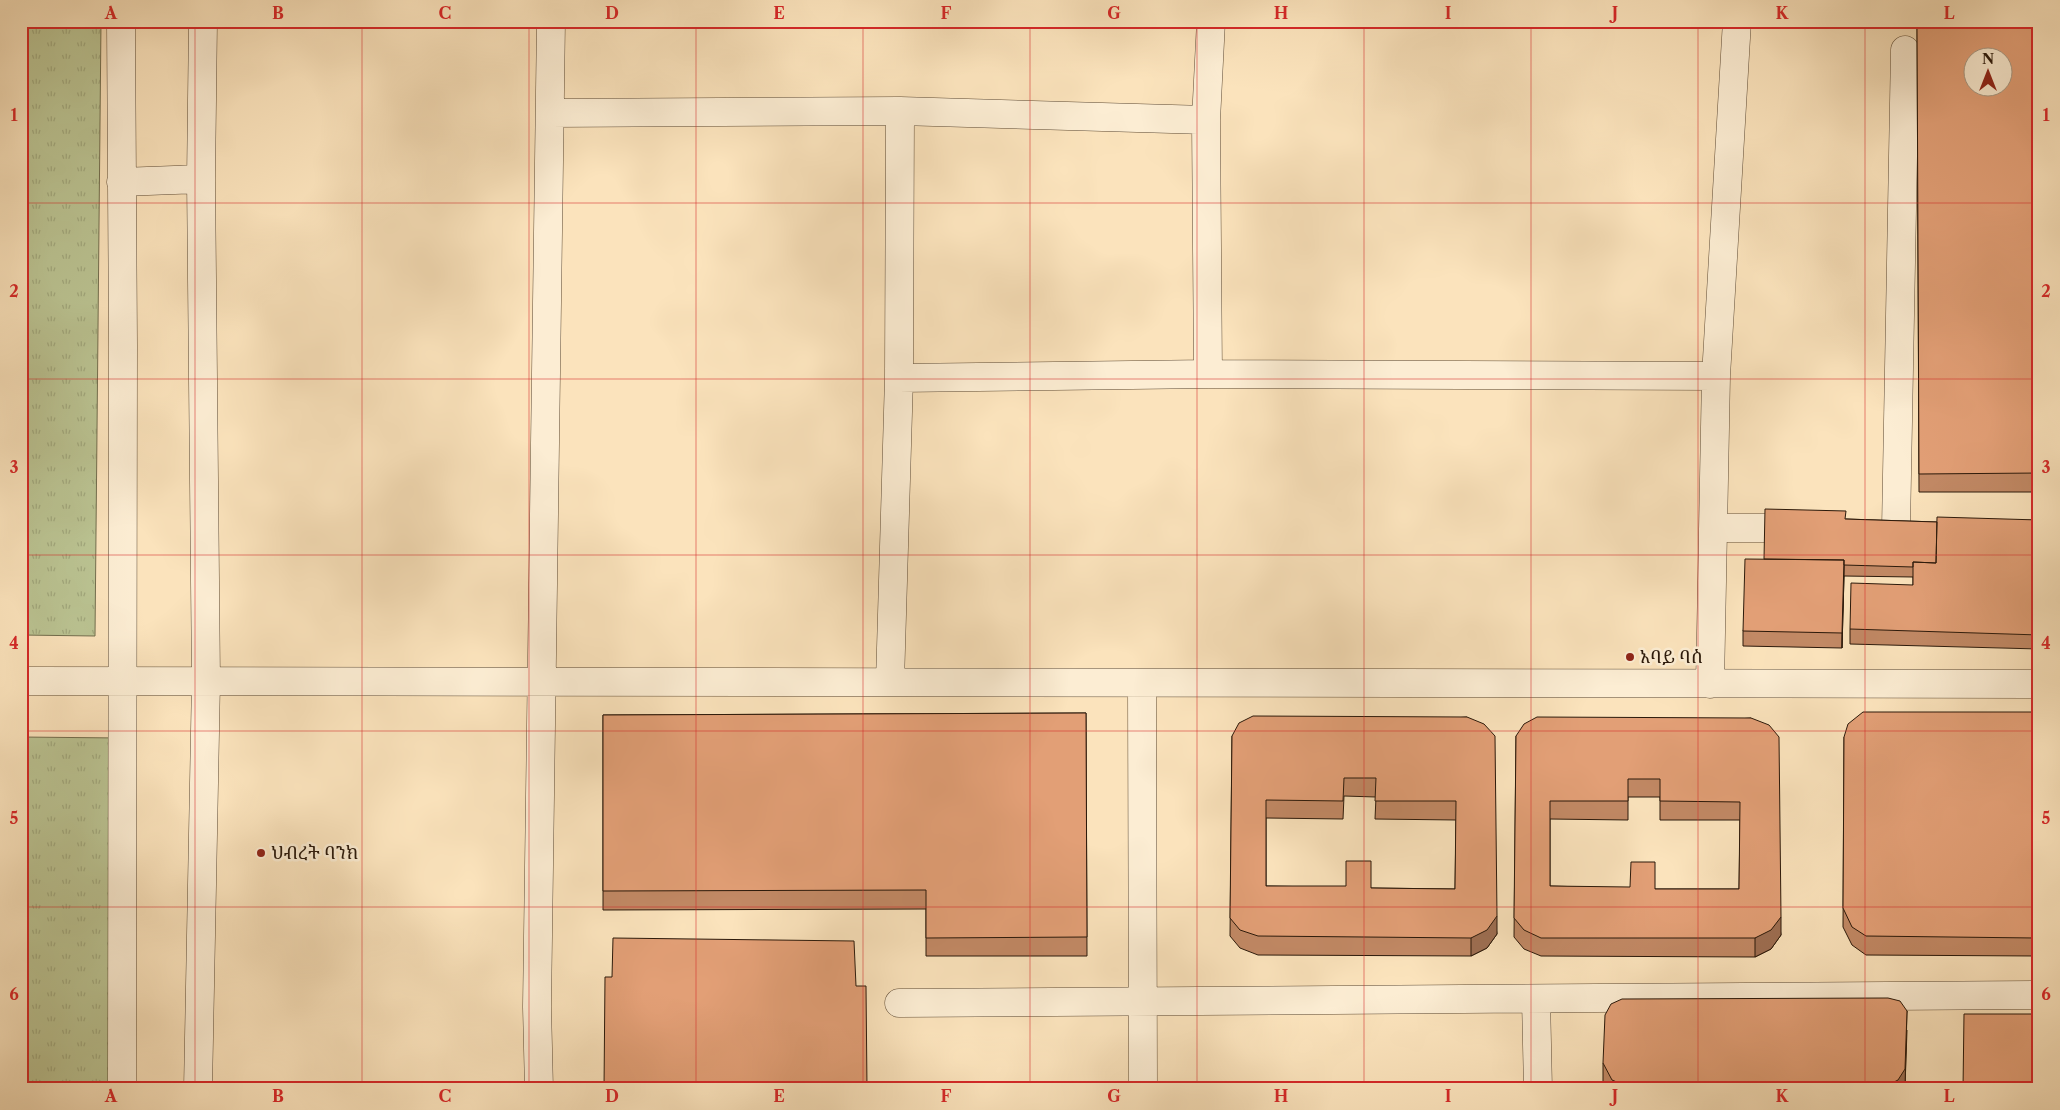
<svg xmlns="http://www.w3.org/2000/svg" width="2060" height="1110" viewBox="0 0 2060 1110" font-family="'Libre Caslon Text','Noto Serif Ethiopic',serif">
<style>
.park{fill:url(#park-tufts);stroke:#736e4e}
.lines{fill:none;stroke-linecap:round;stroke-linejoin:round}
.minor-casing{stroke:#5f4c36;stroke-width:29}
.minor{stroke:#fcedd3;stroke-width:28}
.wall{fill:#c28965;stroke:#2b190a;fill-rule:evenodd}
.shaded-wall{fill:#9e6f53;stroke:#2b190a}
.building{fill:#e29f76;stroke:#2b190a;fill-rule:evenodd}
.grid{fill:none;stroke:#d62828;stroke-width:1;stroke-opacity:0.55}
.poi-dot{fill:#8f2418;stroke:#fcedd3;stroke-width:2}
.labels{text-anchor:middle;stroke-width:5;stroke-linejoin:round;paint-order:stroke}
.poi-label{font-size:18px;fill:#2b190a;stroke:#fcedd3;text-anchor:start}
.neatline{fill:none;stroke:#d62828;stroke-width:2}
.grid-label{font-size:16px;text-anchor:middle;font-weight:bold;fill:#d62828}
</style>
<defs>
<pattern id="park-tufts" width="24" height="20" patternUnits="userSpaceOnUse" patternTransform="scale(1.25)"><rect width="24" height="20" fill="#bbc493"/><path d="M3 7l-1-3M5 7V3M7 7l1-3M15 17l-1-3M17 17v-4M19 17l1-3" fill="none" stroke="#a1a87d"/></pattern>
</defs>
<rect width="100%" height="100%" fill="#fbe3bc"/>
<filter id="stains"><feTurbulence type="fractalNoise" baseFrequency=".004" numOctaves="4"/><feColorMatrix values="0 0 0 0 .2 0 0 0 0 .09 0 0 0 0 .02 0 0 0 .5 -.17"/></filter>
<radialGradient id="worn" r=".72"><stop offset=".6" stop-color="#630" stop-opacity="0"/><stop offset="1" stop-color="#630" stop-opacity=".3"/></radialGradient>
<path class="park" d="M 21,21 L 101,21 L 95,636 L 21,635 Z
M 21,737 L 120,738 L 118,1089 L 21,1089 Z"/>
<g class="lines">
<defs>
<path id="minor" d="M 121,21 L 123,346 L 122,1089
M 550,113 L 900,111 L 1206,120
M 121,182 L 201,179
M 1208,374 L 1206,120 L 1211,21
M 899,378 L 1208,374 L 1716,376
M 1713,528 L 1801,528
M 1896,528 L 1905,50
M 21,681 L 2039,684
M 890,682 L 899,378 L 900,111
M 1142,683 L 1143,1089
M 1710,684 L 1716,376 L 1737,21
M 1536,999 L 1538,1089
M 899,1003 L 2039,995
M 198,1089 L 206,681 L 201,179 L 203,21
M 539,1089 L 537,1007 L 551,21"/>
</defs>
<use href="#minor" class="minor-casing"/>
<use href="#minor" class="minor"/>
</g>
<path class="wall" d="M 1917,21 L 2039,21 L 2039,492 L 1919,492 Z
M 1846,519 L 1937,522 L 2039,520 L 2039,649 L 1850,644 L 1850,629 L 1913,585 L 1913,577 L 1844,576 L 1842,648 L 1743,646 L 1743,631 L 1764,559 Z
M 2039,712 L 2039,954 L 2035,956 L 1866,955 L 1852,945 L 1843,927 L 1844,737 Z
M 1086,713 L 1087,956 L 926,956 L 926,909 L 603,910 L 603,715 Z
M 1467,717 L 1497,934 L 1487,948 L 1471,956 L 1258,955 L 1240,948 L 1230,936 L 1232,736 ZM 1344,796 L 1376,797 L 1375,819 L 1456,820 L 1455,889 L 1371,888 L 1266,886 L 1266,818 L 1343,819 Z
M 1751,718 L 1781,935 L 1771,949 L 1755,957 L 1541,956 L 1524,949 L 1514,937 L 1516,736 ZM 1628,797 L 1660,797 L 1660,820 L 1740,820 L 1739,889 L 1655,889 L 1550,886 L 1550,819 L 1628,820 Z
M 1907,1030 L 1905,1087 L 1904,1089 L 1607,1089 L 1603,1082 L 1603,1063 Z"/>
<path class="shaded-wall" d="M 1844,560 L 1844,575 L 1842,648 L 1842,633 Z
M 1497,916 L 1497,934 L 1487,948 L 1471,956 L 1471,938 Z
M 1781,917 L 1781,935 L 1771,949 L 1755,957 L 1755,938 Z
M 2039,935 L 2039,954 L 2035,956 L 2035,938 Z
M 1907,1011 L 1905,1087 L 1904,1089 L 1890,1089 L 1890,1084 Z"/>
<path class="building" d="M 1917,21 L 2039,21 L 2039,473 L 1919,474 ZM 1972,58 L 2002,58 L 2002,88 L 1972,88 Z
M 1765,509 L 1846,511 L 1845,519 L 1937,522 L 1936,563 L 1913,562 L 1913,567 L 1844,565 L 1844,560 L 1764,559 Z
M 1937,517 L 2039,520 L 2039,635 L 1850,629 L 1851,583 L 1913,585 L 1913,562 L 1936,563 Z
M 1745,559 L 1844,560 L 1842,633 L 1743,631 Z
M 1863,712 L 2039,712 L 2039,935 L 2035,938 L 1866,936 L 1852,927 L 1843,908 L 1844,737 L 1848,724 Z
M 1086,713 L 1087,937 L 926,938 L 926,890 L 603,891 L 603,715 Z
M 1253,716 L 1467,717 L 1484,724 L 1495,736 L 1497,916 L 1487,930 L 1471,938 L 1258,936 L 1240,930 L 1230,918 L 1232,736 L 1239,723 ZM 1344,778 L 1376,778 L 1375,801 L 1456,801 L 1455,889 L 1371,888 L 1371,861 L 1346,861 L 1346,886 L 1266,886 L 1266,800 L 1343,801 Z
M 1537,717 L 1751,718 L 1769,725 L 1779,737 L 1781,917 L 1771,930 L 1755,938 L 1541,938 L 1524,930 L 1514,918 L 1516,736 L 1524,724 ZM 1628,779 L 1660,779 L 1660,801 L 1740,802 L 1739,889 L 1655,889 L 1655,862 L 1631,862 L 1630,887 L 1550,886 L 1550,801 L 1628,801 Z
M 613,938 L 854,941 L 856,986 L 866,986 L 867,1089 L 604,1089 L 605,977 L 612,977 Z
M 1888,998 L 1900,1001 L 1907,1011 L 1905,1069 L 1898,1080 L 1890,1084 L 1624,1085 L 1612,1080 L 1603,1063 L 1605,1015 L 1611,1004 L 1622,999 Z
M 1964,1014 L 2039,1014 L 2039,1089 L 1963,1089 Z"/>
<path class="grid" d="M 195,21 L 195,1089M 362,21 L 362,1089M 529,21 L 529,1089M 696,21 L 696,1089M 863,21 L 863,1089M 1030,21 L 1030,1089M 1197,21 L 1197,1089M 1364,21 L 1364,1089M 1531,21 L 1531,1089M 1698,21 L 1698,1089M 1865,21 L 1865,1089M 21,203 L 2039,203M 21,379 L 2039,379M 21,555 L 2039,555M 21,731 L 2039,731M 21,907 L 2039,907"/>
<g class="poi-dot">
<circle cx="1630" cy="657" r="5"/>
<circle cx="261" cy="853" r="5"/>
</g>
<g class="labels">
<g class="poi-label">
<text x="1640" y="663">አባይ ባስ</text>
<text x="271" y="859">ህብረት ባንክ</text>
</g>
</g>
<rect width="2060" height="1110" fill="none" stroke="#fbe3bc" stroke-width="55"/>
<g transform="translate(1988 72)"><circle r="24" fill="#fcedd3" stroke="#a89883"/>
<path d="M0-4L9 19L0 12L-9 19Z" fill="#8f2418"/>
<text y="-8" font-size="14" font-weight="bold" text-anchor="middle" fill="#2b190a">N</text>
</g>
<rect x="28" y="28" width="2004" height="1054" class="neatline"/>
<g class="grid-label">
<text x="111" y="19">A</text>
<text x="278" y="19">B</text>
<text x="445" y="19">C</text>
<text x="612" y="19">D</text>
<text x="779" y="19">E</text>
<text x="946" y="19">F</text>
<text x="1114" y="19">G</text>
<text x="1281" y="19">H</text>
<text x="1448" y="19">I</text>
<text x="1615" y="19">J</text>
<text x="1782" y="19">K</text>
<text x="1949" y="19">L</text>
<text x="14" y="121">1</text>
<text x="2046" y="121">1</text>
<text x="14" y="297">2</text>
<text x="2046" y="297">2</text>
<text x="14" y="473">3</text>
<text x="2046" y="473">3</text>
<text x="14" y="649">4</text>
<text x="2046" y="649">4</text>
<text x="14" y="824">5</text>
<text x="2046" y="824">5</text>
<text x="14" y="1000">6</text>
<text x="2046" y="1000">6</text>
<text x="111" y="1102">A</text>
<text x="278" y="1102">B</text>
<text x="445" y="1102">C</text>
<text x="612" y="1102">D</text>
<text x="779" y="1102">E</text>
<text x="946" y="1102">F</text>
<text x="1114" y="1102">G</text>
<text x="1281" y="1102">H</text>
<text x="1448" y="1102">I</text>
<text x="1615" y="1102">J</text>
<text x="1782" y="1102">K</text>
<text x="1949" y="1102">L</text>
</g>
<rect width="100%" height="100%" filter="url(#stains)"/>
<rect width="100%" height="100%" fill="url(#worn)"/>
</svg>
